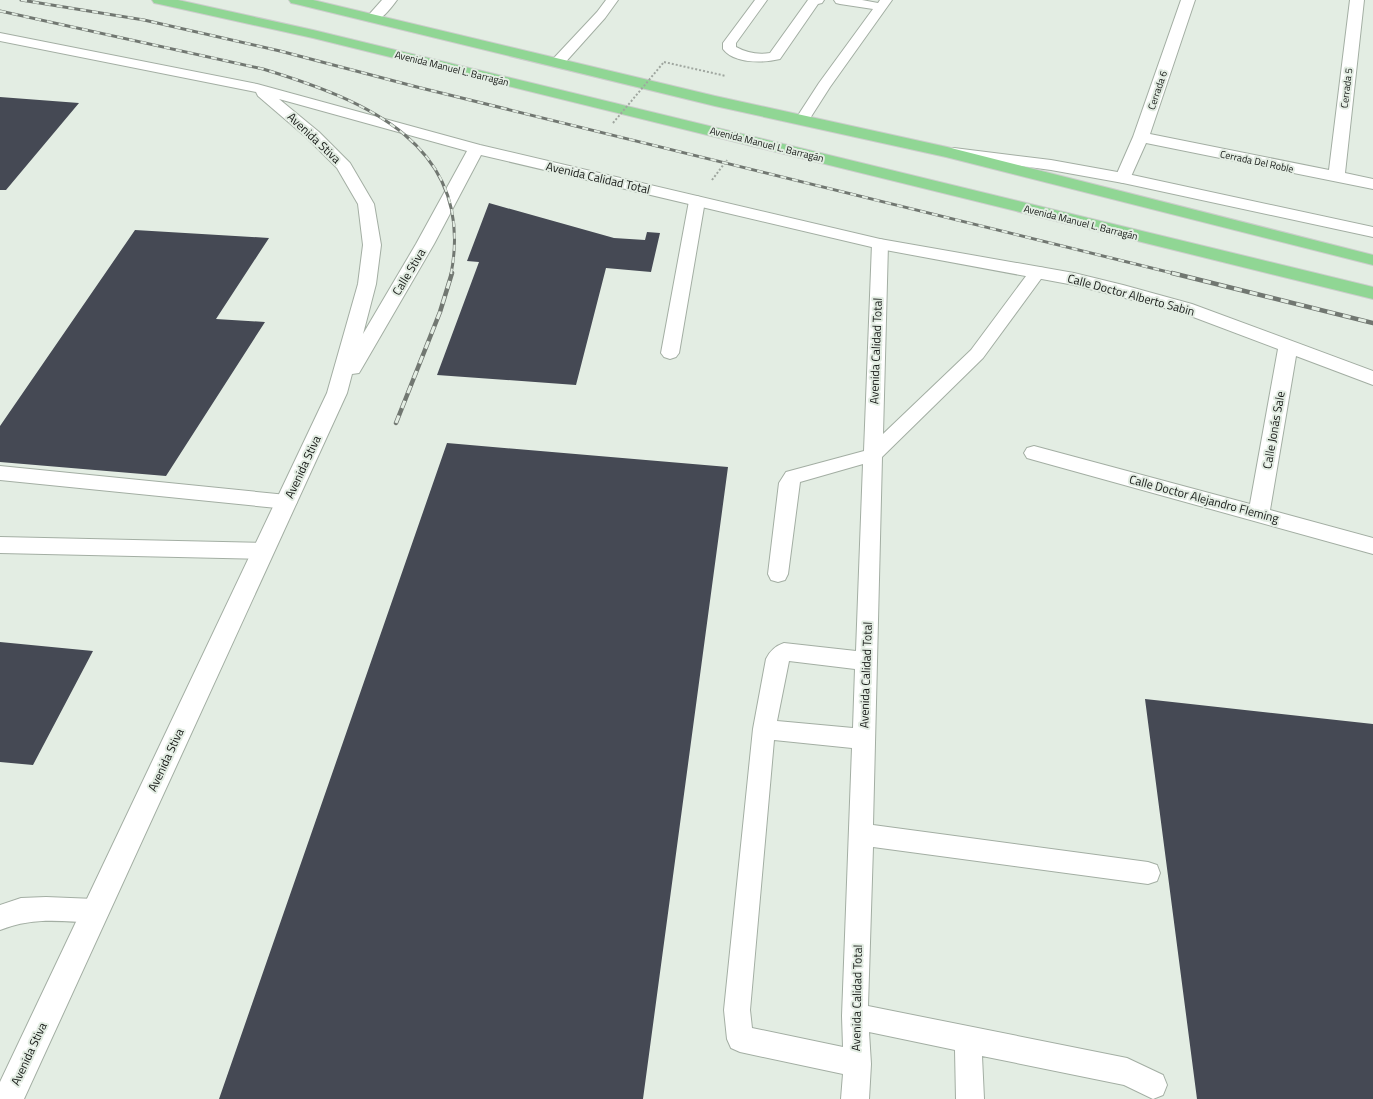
<svg xmlns="http://www.w3.org/2000/svg" width="1373" height="1099" viewBox="0 0 1373 1099" font-family="'Titillium Web',sans-serif">
<style>
.building{fill:#454954}
.lines{fill:none;stroke-linecap:round;stroke-linejoin:round}
.service-casing{stroke:#a3aea3;stroke-width:2}
.minor-casing{stroke:#a3aea3;stroke-width:2}
.tertiary-casing{stroke:#a3aea3;stroke-width:2}
.trunk-casing{stroke:#ccc;stroke-width:2}
.path{stroke:#9fa69f;stroke-width:2;stroke-dasharray:2 2;stroke-linecap:butt}
.service{fill:#fff;fill-rule:evenodd}
.minor{fill:#fff;fill-rule:evenodd}
.tertiary{fill:#fff;fill-rule:evenodd}
.trunk{fill:#90d694;fill-rule:evenodd}
.rail-far1-casing{stroke:#717771;stroke-width:3}
.rail-casing{stroke:#717771;stroke-width:4.5}
.rail-far1{stroke:#e3ede3;stroke-width:2;stroke-dasharray:6;stroke-linecap:butt}
.rail{stroke:#e3ede3;stroke-width:3;stroke-dasharray:8;stroke-linecap:butt}
.path-bridge{stroke:#9fa69f;stroke-width:2;stroke-dasharray:2 2;stroke-linecap:butt}
.labels{text-anchor:middle;stroke-width:4;stroke-linejoin:round;paint-order:stroke}
.far-street-label{font-size:10px;fill:#161916;stroke:#e3ede3}
.street-label{font-size:12px;fill:#161916;stroke:#e3ede3}
</style>
<rect width="100%" height="100%" fill="#e3ede3"/>
<path class="building" d="M 0,97 L 79,103 L 6,190 L 0,190 Z
M 489,203 L 614,238 L 645,240 L 647,232 L 660,233 L 651,272 L 606,268 L 576,385 L 437,375 L 479,262 L 467,261 Z
M 135,230 L 269,238 L 216,319 L 265,322 L 166,476 L 0,462 L 0,426 Z
M 447,443 L 728,467 L 643,1099 L 219,1099 Z
M 0,642 L 93,651 L 33,765 L 0,762 Z
M 1145,699 L 1373,724 L 1373,1099 L 1197,1099 Z"/>
<g class="lines">
<defs>
<path id="service" d="M 606,0 L 618,0 L 605,18 L 562,66 L 552,66 L 550,63 L 552,60 L 597,12 Z
M 755,0 L 767,0 L 736,43 L 736,47 C 747,53 758,55 770,53 L 808,0 L 824,0 L 822,3 L 818,4 L 780,59 C 764,63 734,64 723,49 L 723,43 Z
M 834,0 L 862,0 L 878,3 L 880,0 L 892,0 L 830,87 L 807,123 L 802,124 L 797,123 L 795,120 L 819,83 L 873,9 L 840,4 L 836,3 Z
M 697,196 L 702,198 L 705,201 L 679,353 L 676,357 L 670,359 L 664,357 L 661,353 L 689,201 L 692,198 Z
M 880,239 L 886,241 L 888,244 L 883,434 L 971,350 L 1032,268 L 1038,267 L 1044,268 L 1046,272 L 983,358 L 882,457 L 873,825 L 1148,862 L 1157,865 L 1160,873 L 1157,881 L 1148,884 L 873,847 L 868,1006 L 1127,1058 L 1163,1075 L 1167,1085 L 1163,1095 L 1153,1099 L 1124,1085 L 982,1056 L 984,1099 L 956,1099 L 955,1050 L 869,1032 L 871,1064 L 869,1099 L 841,1099 L 843,1074 L 740,1052 L 731,1048 L 727,1039 L 724,1010 L 753,729 L 766,659 C 770,651 775,646 784,643 L 856,651 L 863,464 L 800,482 L 788,574 L 785,580 L 778,582 L 771,580 L 768,574 L 779,483 L 786,472 L 864,451 L 872,244 L 874,241 ZM 789,661 L 855,669 L 853,728 L 777,721 ZM 774,740 L 852,748 L 842,1016 L 843,1047 L 752,1028 L 750,1010 Z
M 0,466 L 287,495 L 294,497 L 297,502 L 294,507 L 287,509 L 0,480 Z
M 0,537 L 263,543 L 270,546 L 273,551 L 270,556 L 263,559 L 0,553 Z
M 46,897 L 95,899 L 104,903 L 108,911 L 104,919 L 95,923 C 60,921 34,917 0,930 L 0,905 L 21,898 Z"/>
<path id="minor" d="M 382,0 L 397,0 C 390,9 380,24 368,21 L 366,18 Z
M 1181,0 L 1195,0 L 1150,134 L 1329,170 L 1350,0 L 1364,0 L 1345,173 L 1373,179 L 1373,189 L 1146,143 L 1129,181 L 1123,183 L 1117,181 L 1115,178 L 1133,137 Z
M 0,33 L 257,84 L 480,145 L 880,239 L 1074,273 L 1123,285 L 1192,304 L 1373,371 L 1373,385 L 1296,356 L 1270,510 L 1373,538 L 1373,554 L 1034,460 L 1027,458 L 1024,453 L 1027,448 L 1034,446 L 1250,504 L 1278,349 L 1180,312 L 1074,285 L 880,249 L 481,155 L 434,244 L 362,368 L 359,373 L 352,374 L 347,393 L 24,1099 L 0,1099 L 0,1082 L 327,393 L 358,284 L 363,245 L 358,204 L 337,168 L 307,138 L 258,96 L 256,92 L 0,41 ZM 279,99 L 467,151 L 416,244 L 363,334 L 376,284 L 381,245 L 374,204 L 350,163 L 319,132 Z"/>
<path id="tertiary" d="M 954,148 L 1051,160 L 1123,173 L 1373,227 L 1373,237 L 1123,183 L 1051,170 L 948,156 L 946,153 L 948,150 Z"/>
<path id="trunk" d="M 152,0 L 178,0 L 313,30 L 1373,287 L 1373,299 L 313,38 L 159,4 L 154,3 Z
M 289,0 L 313,0 L 715,96 L 947,147 L 1373,255 L 1373,265 L 946,157 L 715,106 L 296,4 L 291,3 Z"/>
</defs>
<use href="#service" class="service-casing"/>
<use href="#minor" class="minor-casing"/>
<use href="#tertiary" class="tertiary-casing"/>
<use href="#trunk" class="trunk-casing"/>
<path class="path" d="M 664,62 L 726,76
M 712,180 L 727,160"/>
<use href="#service" class="service"/>
<use href="#minor" class="minor"/>
<use href="#tertiary" class="tertiary"/>
<use href="#trunk" class="trunk"/>
<defs>
<path id="rail-far1" d="M 21,0 L 144,20 L 280,51 L 417,87 L 1176,274
M 0,11 L 263,69 C 365,100 476,145 451,274"/>
<path id="rail" d="M 1172,273 L 1373,323
M 396,423 L 440,312 L 452,273"/>
</defs>
<use href="#rail-far1" class="rail-far1-casing"/>
<use href="#rail" class="rail-casing"/>
<use href="#rail-far1" class="rail-far1"/>
<use href="#rail" class="rail"/>
<path class="path-bridge" d="M 613,123 L 664,62"/>
</g>
<g class="labels">
<g class="far-street-label">
<text transform="translate(452 68) rotate(14)" y="4">Avenida Manuel L. Barragán</text>
<text transform="translate(1346 88) rotate(-83)" y="4">Cerrada 5</text>
<text transform="translate(1157 90) rotate(-71)" y="4">Cerrada 6</text>
<text transform="translate(767 144) rotate(14)" y="4">Avenida Manuel L. Barragán</text>
<text transform="translate(1257 161) rotate(12)" y="4">Cerrada Del Roble</text>
<text transform="translate(1081 222) rotate(14)" y="4">Avenida Manuel L. Barragán</text>
</g>
<g class="street-label">
<text transform="translate(314 138) rotate(43)" y="4">Avenida Stiva</text>
<text transform="translate(598 178) rotate(13)" y="4">Avenida Calidad Total</text>
<text transform="translate(409 272) rotate(-59)" y="4">Calle Stiva</text>
<text transform="translate(1131 295) rotate(15)" y="4">Calle Doctor Alberto Sabin</text>
<text transform="translate(876 351) rotate(-88)" y="4">Avenida Calidad Total</text>
<text transform="translate(1274 430) rotate(-80)" y="4">Calle Jonás Sale</text>
<text transform="translate(303 467) rotate(-65)" y="4">Avenida Stiva</text>
<text transform="translate(1204 499) rotate(15)" y="4">Calle Doctor Alejandro Fleming</text>
<text transform="translate(866 675) rotate(-88)" y="4">Avenida Calidad Total</text>
<text transform="translate(166 760) rotate(-65)" y="4">Avenida Stiva</text>
<text transform="translate(857 998) rotate(-89)" y="4">Avenida Calidad Total</text>
<text transform="translate(29 1054) rotate(-65)" y="4">Avenida Stiva</text>
</g>
</g>
</svg>
